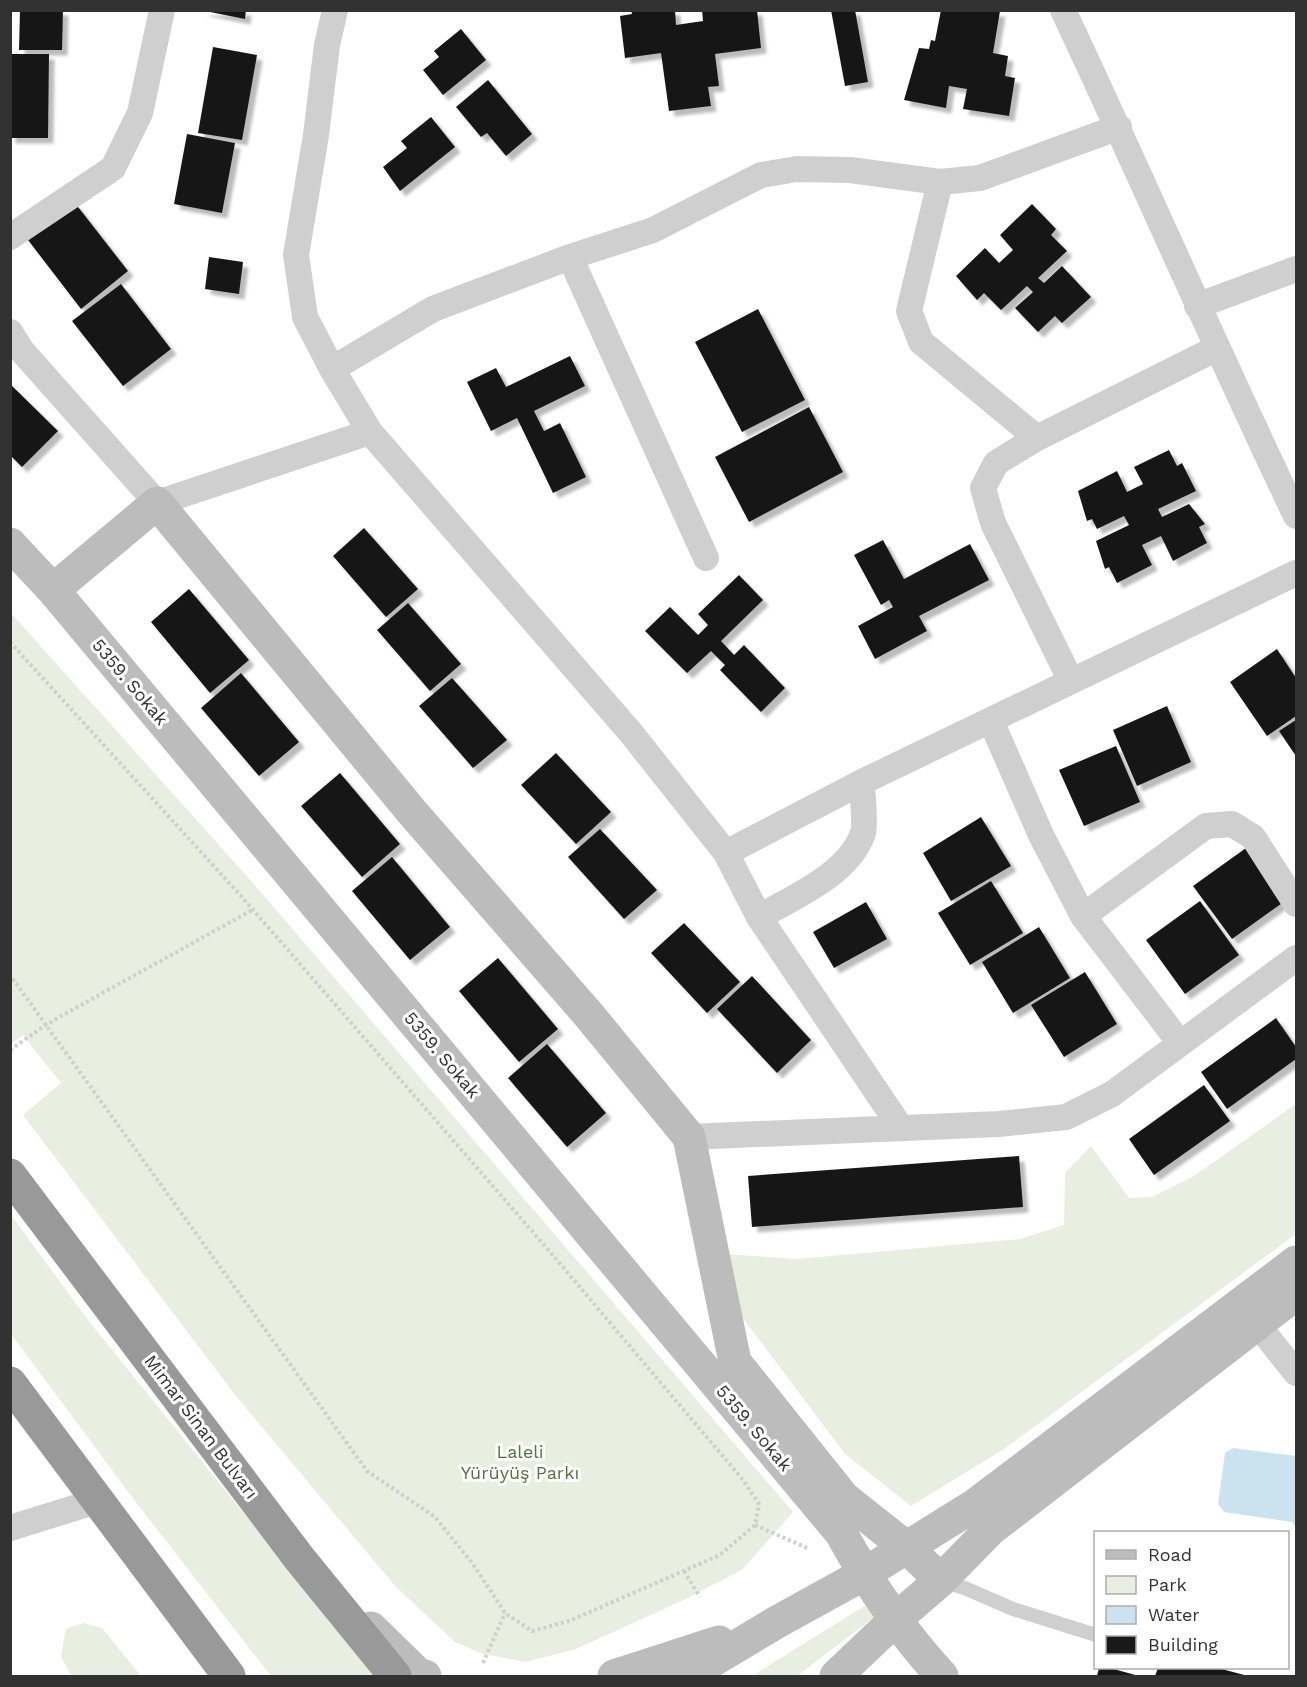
<svg xmlns="http://www.w3.org/2000/svg" width="1307" height="1687" viewBox="0 0 1307 1687" font-family="'Work Sans',sans-serif">
<style>
.green{fill:#e8efe0}
.water{fill:#cbe2ef}
.building{fill:#191919;filter:url(#shadow)}
.lines{fill:none;stroke-linecap:round;stroke-linejoin:round}
.path{stroke:#cfcfcf;stroke-width:4;stroke-dasharray:3 3;stroke-linecap:butt}
.lane{stroke:#cfcfcf;stroke-width:14}
.street{stroke:#cfcfcf;stroke-width:26}
.secondary{stroke:#bcbcbc;stroke-width:33}
.highway{stroke:#999;stroke-width:33}
.labels{text-anchor:middle;stroke-width:6;stroke-linejoin:round;paint-order:stroke}
.street-label{font-size:18px;fill:#323232;stroke:#fff}
.park-label{font-size:18px;fill:#55713b;stroke:#fff}
</style>
<defs>
<filter id="shadow"><feDropShadow dx="5.5" dy="5.5" stdDeviation="1.5" flood-color="#0004"/></filter>
</defs>
<rect width="100%" height="100%" fill="#fff"/>
<path class="green" d="M 10,612 L 253,883 L 793,1512 L 743,1569 L 688,1598 L 576,1649 L 526,1662 L 483,1654 L 455,1642 L 396,1587 L 236,1396 L 23,1115 L 61,1083 L 23,1035 L 11,1044 Z
M 1296,1104 L 1296,1234 L 1004,1449 L 911,1506 L 845,1454 L 742,1317 L 727,1254 L 797,1259 L 1020,1239 L 1064,1225 L 1065,1173 L 1091,1146 L 1129,1198 L 1152,1197 L 1194,1176 Z
M 11,1215 L 88,1320 L 375,1676 L 271,1676 L 132,1497 L 11,1334 Z
M 869,1603 L 878,1614 L 797,1676 L 752,1676 Z
M 83,1623 L 102,1628 L 141,1676 L 71,1676 L 61,1656 L 66,1629 Z"/>
<path class="water" d="M 1233,1448 L 1296,1456 L 1296,1528 L 1292,1522 L 1224,1512 L 1218,1504 L 1225,1453 Z"/>
<path class="building" d="M 20,10 L 63,10 L 62,50 L 19,50 Z
M 200,10 L 246,10 L 245,19 Z
M 631,10 L 675,10 L 676,25 L 703,21 L 702,10 L 757,10 L 761,48 L 715,54 L 719,86 L 708,87 L 711,106 L 669,111 L 661,53 L 625,58 L 620,16 L 632,14 Z
M 831,10 L 855,10 L 868,82 L 845,86 Z
M 941,10 L 1000,11 L 993,53 L 1008,56 L 1005,76 L 1015,78 L 1009,116 L 963,109 L 967,89 L 949,86 L 946,108 L 904,100 L 919,48 L 929,49 L 931,40 L 935,41 Z
M 461,29 L 486,60 L 443,95 L 423,70 L 439,57 L 434,51 Z
M 213,47 L 257,55 L 242,140 L 198,133 Z
M 10,54 L 49,54 L 48,138 L 10,138 Z
M 488,80 L 532,134 L 506,156 L 487,133 L 481,137 L 456,107 Z
M 431,117 L 455,147 L 400,191 L 383,167 L 407,148 L 401,141 Z
M 187,134 L 235,143 L 222,213 L 174,204 Z
M 75,203 L 128,271 L 81,309 L 28,240 Z
M 1032,204 L 1056,229 L 1051,235 L 1067,251 L 1038,278 L 1044,283 L 1062,266 L 1091,297 L 1062,323 L 1055,316 L 1038,332 L 1015,308 L 1033,292 L 1027,286 L 1001,310 L 984,293 L 977,300 L 956,276 L 985,248 L 999,263 L 1013,250 L 1000,235 Z
M 209,257 L 243,262 L 239,294 L 205,289 Z
M 121,284 L 171,349 L 123,386 L 72,321 Z
M 758,309 L 805,400 L 742,432 L 695,342 Z
M 570,356 L 585,386 L 534,411 L 544,431 L 560,423 L 586,477 L 553,493 L 517,418 L 491,431 L 467,382 L 496,368 L 506,387 Z
M 10,384 L 58,431 L 22,467 L 10,455 Z
M 809,407 L 843,472 L 749,522 L 715,457 Z
M 1169,450 L 1177,466 L 1182,463 L 1196,491 L 1158,509 L 1162,517 L 1189,504 L 1205,524 L 1199,527 L 1207,543 L 1173,561 L 1161,536 L 1142,545 L 1152,565 L 1117,583 L 1109,567 L 1105,569 L 1096,541 L 1129,525 L 1124,516 L 1097,529 L 1092,519 L 1087,521 L 1078,491 L 1117,471 L 1127,492 L 1143,484 L 1134,467 Z
M 364,528 L 418,589 L 386,617 L 333,556 Z
M 883,540 L 904,579 L 970,544 L 989,580 L 919,616 L 927,631 L 875,659 L 858,626 L 893,607 L 889,600 L 881,605 L 854,555 Z
M 739,575 L 763,600 L 721,641 L 734,655 L 744,645 L 785,688 L 761,712 L 720,670 L 725,665 L 711,651 L 687,673 L 645,631 L 670,607 L 698,635 L 708,625 L 698,614 Z
M 189,589 L 249,660 L 210,693 L 151,622 Z
M 408,603 L 461,664 L 430,691 L 377,630 Z
M 1277,649 L 1296,678 L 1296,716 L 1267,736 L 1230,682 Z
M 241,673 L 299,742 L 259,776 L 201,708 Z
M 452,678 L 507,740 L 473,768 L 419,706 Z
M 1167,706 L 1191,762 L 1137,786 L 1113,730 Z
M 1296,720 L 1296,756 L 1279,731 Z
M 1116,746 L 1140,802 L 1084,826 L 1059,770 Z
M 556,753 L 611,812 L 576,844 L 521,785 Z
M 340,773 L 400,844 L 362,877 L 301,806 Z
M 981,817 L 1011,866 L 951,901 L 923,853 Z
M 600,829 L 657,890 L 624,919 L 568,857 Z
M 1246,848 L 1285,901 L 1232,939 L 1193,886 Z
M 392,857 L 450,927 L 410,960 L 352,891 Z
M 991,881 L 1023,933 L 970,965 L 938,913 Z
M 1200,901 L 1239,955 L 1185,994 L 1146,940 Z
M 866,902 L 887,939 L 834,968 L 813,932 Z
M 684,923 L 740,982 L 707,1013 L 651,953 Z
M 1039,927 L 1070,978 L 1013,1013 L 982,962 Z
M 498,958 L 558,1029 L 519,1062 L 459,991 Z
M 1085,972 L 1117,1024 L 1064,1057 L 1031,1005 Z
M 752,976 L 811,1040 L 777,1073 L 717,1009 Z
M 1276,1018 L 1296,1047 L 1296,1059 L 1227,1109 L 1201,1072 Z
M 547,1044 L 606,1113 L 567,1147 L 508,1078 Z
M 1204,1085 L 1230,1121 L 1154,1175 L 1129,1139 Z
M 1019,1156 L 1023,1207 L 752,1227 L 748,1176 Z
M 1099,1668 L 1110,1668 L 1139,1676 L 1097,1676 Z
M 1158,1668 L 1218,1668 L 1248,1676 L 1155,1676 Z"/>
<g class="lines">
<path class="path" d="M 10,642 L 241,896 L 551,1253 L 743,1480 L 759,1504 L 755,1525 L 720,1555 L 569,1621 L 532,1631 L 505,1613 L 473,1564 L 435,1517 L 367,1471 L 10,975
M 10,1050 L 47,1024 L 252,910
M 755,1525 L 807,1548
M 684,1571 L 700,1597
M 483,1663 L 505,1613"/>
<path class="lane" d="M 943,1581 L 967,1589 L 1013,1609 L 1096,1635"/>
<path class="street" d="M 335,10 L 327,45 L 316,135 L 296,255 L 305,317 L 332,369 L 370,432 L 631,733 L 726,853 L 862,782 L 1296,573
M 1063,10 C 1142,178 1216,349 1296,516
M 940,182 L 909,311 L 921,342 L 1037,438
M 10,237 L 113,168 L 140,113 L 162,10
M 570,257 L 706,558
M 1197,306 L 1296,269
M 10,332 L 22,351 L 157,503 L 370,432
M 332,369 L 433,309 L 570,257 L 653,230 L 761,175 L 797,169 L 850,170 L 940,182 L 980,178 L 1119,127
M 1071,681 L 993,523 L 983,488 L 996,463 L 1037,438 L 1217,348
M 991,721 L 1041,835 L 1083,916 L 1180,1043
M 726,853 L 759,917 L 901,1128
M 1083,916 L 1206,826 L 1232,824 L 1253,837 L 1296,904
M 759,917 C 794,897 849,874 863,833 C 866,824 862,794 862,782
M 689,1137 L 999,1124 L 1066,1117 L 1112,1094 L 1296,958
M 1257,1324 L 1296,1373
M 10,1528 L 97,1501"/>
<path class="secondary" d="M 10,544 L 53,590 L 841,1533 C 869,1584 902,1633 942,1676
M 53,590 L 157,503 L 412,812 L 588,1014 L 689,1137 L 735,1362 L 844,1498 L 907,1548 L 941,1580
M 371,1628 L 418,1674 L 425,1676
M 614,1676 L 719,1642
M 687,1676 L 777,1622 L 864,1574 L 975,1505 L 1296,1262
M 836,1676 L 896,1619 L 941,1580 L 991,1529 L 1296,1294"/>
<path class="highway" d="M 10,1175 L 299,1558 L 395,1676
M 10,1383 L 229,1676"/>
</g>
<g class="labels">
<g class="street-label">
<text transform="translate(130 682) rotate(50)" y="6">5359. Sokak</text>
<text transform="translate(442 1055) rotate(50)" y="6">5359. Sokak</text>
<text transform="translate(201 1427) rotate(53)" y="6">Mimar Sinan Bulvarı</text>
<text transform="translate(754 1428) rotate(50)" y="6">5359. Sokak</text>
</g>
<g class="park-label">
<text x="520" y="1458">Laleli<tspan x="520" dy="21">Yürüyüş Parkı</tspan></text>
</g>
</g>
<rect width="1307" height="1687" fill="none" stroke="#323232" stroke-width="24"/>
<rect x="1094" y="1531" width="195" height="138" fill="#ffffff" stroke="#adadad" stroke-width="1.5"/>
<rect x="1106" y="1550" width="30" height="9" fill="#bcbcbc" stroke="#adadad" stroke-width="1.5"/>
<text x="1148" y="1561" font-size="18" fill="#323232">Road</text>
<rect x="1106" y="1576" width="30" height="18" fill="#e8efe0" stroke="#adadad" stroke-width="1.5"/>
<text x="1148" y="1591" font-size="18" fill="#323232">Park</text>
<rect x="1106" y="1606" width="30" height="18" fill="#cbe2ef" stroke="#adadad" stroke-width="1.5"/>
<text x="1148" y="1621" font-size="18" fill="#323232">Water</text>
<rect x="1106" y="1636" width="30" height="18" fill="#191919" stroke="#adadad" stroke-width="1.5"/>
<text x="1148" y="1651" font-size="18" fill="#323232">Building</text>
</svg>
